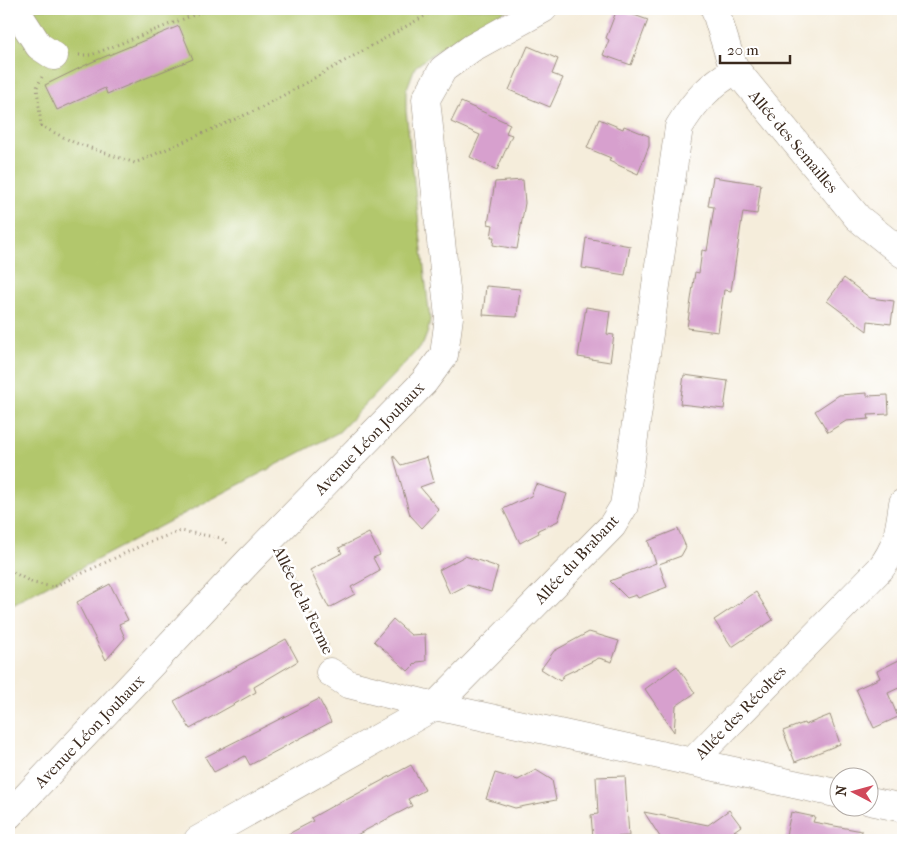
<svg xmlns="http://www.w3.org/2000/svg" width="912" height="849" viewBox="0 0 912 849" font-family="'IM FELL French Canon',serif">
<style>
.green{fill:#b2c76c;stroke:#767845}
.building{fill:#d7a0ce}
.lines{fill:none;stroke-linecap:round;stroke-linejoin:round}
.minor-casing{stroke:#988c7c;stroke-width:29}
.path{stroke:#988c7c;stroke-width:3;stroke-dasharray:1 4;stroke-linecap:butt}
.minor{stroke:#fff;stroke-width:28}
.labels{text-anchor:middle;stroke-width:5;stroke-linejoin:round;paint-order:stroke}
.street-label{font-size:16px;fill:#3b2a1e;stroke:#fff}
</style>
<rect width="100%" height="100%" fill="#fff"/>
<filter id="ink" filterUnits="userSpaceOnUse"><feTurbulence type="fractalNoise" baseFrequency=".02" numOctaves="2"/><feDisplacementMap in="SourceGraphic" scale="10" xChannelSelector="R" yChannelSelector="G"/><feConvolveMatrix kernelMatrix="1 2 1 2 8 2 1 2 1" color-interpolation-filters="sRGB"/></filter>
<filter id="wash" filterUnits="userSpaceOnUse"><feTurbulence type="fractalNoise" baseFrequency=".0096" numOctaves="4" result="noise"/><feDisplacementMap in="SourceGraphic" scale="20" xChannelSelector="R" yChannelSelector="G"/><feGaussianBlur stdDeviation="1.12" result="paint"/><feColorMatrix in="noise" values="0 0 0 0 0 0 0 0 0 0 0 0 0 0 0 0 0 1.4 0 .05"/><feComposite in="paint" operator="in"/></filter>
<g filter="url(#wash)">
<rect width="100%" height="100%" fill="#f5eddb"/>
<path class="green" d="M 9,9 L 508,9 L 441,48 L 415,67 L 406,91 L 406,111 L 430,320 L 428,331 L 423,344 L 339,432 L 9,606 Z"/>
<g id="blocks">
<path class="building" d="M 617,9 L 648,20 L 631,65 L 603,55 L 609,40 L 606,38 Z
M 179,26 L 193,59 L 107,94 L 105,88 L 57,110 L 45,85 L 92,62 Z
M 528,46 L 558,59 L 552,74 L 563,78 L 550,107 L 509,90 Z
M 461,102 L 510,124 L 506,133 L 512,135 L 497,170 L 470,157 L 480,135 L 451,122 Z
M 599,119 L 623,129 L 624,126 L 649,136 L 649,146 L 638,174 L 609,161 L 611,158 L 587,148 Z
M 713,177 L 761,184 L 757,214 L 743,212 L 731,291 L 724,290 L 718,332 L 687,328 L 695,272 L 699,273 L 702,250 L 707,251 L 714,207 L 708,206 Z
M 523,180 L 525,203 L 517,249 L 493,245 L 494,237 L 491,237 L 493,225 L 488,224 L 495,182 Z
M 586,238 L 630,246 L 625,275 L 582,268 Z
M 844,278 L 870,298 L 894,301 L 891,324 L 868,321 L 867,331 L 827,301 Z
M 486,286 L 520,289 L 517,317 L 483,315 Z
M 586,307 L 610,311 L 607,334 L 614,335 L 610,362 L 578,357 Z
M 684,375 L 728,381 L 724,409 L 680,404 Z
M 867,393 L 867,396 L 888,395 L 889,414 L 868,415 L 869,419 L 846,421 L 828,432 L 815,411 L 839,395 Z
M 393,455 L 401,465 L 427,457 L 434,482 L 420,487 L 439,510 L 422,528 L 410,515 Z
M 536,484 L 567,494 L 558,521 L 538,530 L 539,533 L 520,543 L 503,509 L 531,496 Z
M 678,529 L 686,547 L 681,556 L 659,564 L 667,587 L 638,598 L 636,595 L 627,598 L 610,581 L 656,563 L 648,541 Z
M 369,533 L 380,555 L 373,558 L 380,571 L 351,587 L 355,594 L 329,608 L 310,570 L 342,553 L 339,548 Z
M 465,556 L 498,567 L 491,592 L 467,585 L 450,594 L 439,570 Z
M 110,584 L 128,620 L 119,624 L 125,638 L 106,660 L 77,602 Z
M 756,592 L 773,620 L 732,647 L 714,620 Z
M 393,619 L 411,635 L 425,634 L 426,661 L 417,662 L 408,671 L 374,641 Z
M 589,632 L 619,641 L 612,662 L 599,658 L 564,675 L 560,681 L 541,669 L 554,651 Z
M 286,639 L 298,661 L 254,687 L 256,692 L 190,729 L 174,701 Z
M 903,658 L 903,686 L 888,693 L 898,717 L 874,728 L 856,689 L 880,678 L 877,671 Z
M 677,666 L 695,693 L 676,706 L 674,732 L 645,689 Z
M 319,699 L 331,722 L 250,765 L 245,756 L 214,772 L 205,757 Z
M 830,715 L 840,744 L 795,762 L 783,731 L 804,723 L 805,725 Z
M 411,765 L 425,790 L 408,799 L 412,806 L 347,840 L 277,840 L 313,821 L 311,818 L 345,799 L 346,800 Z
M 536,770 L 552,780 L 556,800 L 515,808 L 486,799 L 495,773 L 518,780 Z
M 625,776 L 629,836 L 593,838 L 591,815 L 598,814 L 596,777 Z
M 729,810 L 741,826 L 734,831 L 738,832 L 738,840 L 662,840 L 644,812 L 708,825 Z
M 791,812 L 815,817 L 813,822 L 862,831 L 861,840 L 785,840 Z"/>
</g>
</g>
<g filter="url(#ink)">
<use href="#blocks" fill-opacity="0" stroke="#988c7c" stroke-width="1"/>
<g class="lines">
<defs>
<path id="minor" d="M 15,9 L 39,46 L 54,56
M 715,9 L 730,58 L 736,70 L 858,218 L 903,254
M 330,672 L 348,684 L 435,706 L 692,762 L 881,568 C 898,546 899,530 903,503
M 692,762 L 840,794
M 870,801 L 903,808
M 9,815 L 249,561 L 424,382 L 444,355 L 449,317 L 426,99 L 443,69 L 472,48 L 543,9
M 198,840 L 435,706 L 612,526 L 624,506 L 679,127 C 694,102 710,84 736,70"/>
</defs>
<use href="#minor" class="minor-casing"/>
<path class="path" d="M 79,55 L 91,55 L 209,9
M 42,77 L 37,87 L 41,126 L 73,142 L 135,163 L 261,108 L 437,9
M 284,560 L 329,648
M 9,570 L 33,583 L 53,587 L 149,542 L 181,531 L 221,538 L 230,545"/>
<use href="#minor" class="minor"/>
</g>
</g>
<g class="labels">
<g class="street-label">
<text transform="translate(794 141) rotate(50)" y="6">Allée des Semailles</text>
<text transform="translate(369 438) rotate(-46)" y="6">Avenue Léon Jouhaux</text>
<text transform="translate(576 559) rotate(-47)" y="6">Allée du Brabant</text>
<text transform="translate(304 600) rotate(64)" y="6">Allée de la Ferme</text>
<text transform="translate(740 712) rotate(-46)" y="6">Allée des Récoltes</text>
<text transform="translate(89 731) rotate(-46)" y="6">Avenue Léon Jouhaux</text>
</g>
</g>
<rect width="912" height="849" fill="none" stroke="#fff" stroke-width="30"/>
<g transform="translate(854 792) rotate(276)"><circle r="24" fill="#ffffff" stroke="#b1aaa5"/>
<path d="M0-4L9 19L0 12L-9 19Z" fill="#d1495b"/>
<text y="-8" font-size="14" font-weight="bold" text-anchor="middle" fill="#3b2a1e">N</text>
</g>
<path d="M720 55v8h70v-8" fill="none" stroke="#3b2a1e" stroke-width="2.5"/>
<text x="727" y="55" font-size="15" fill="#3b2a1e" stroke="#ffffff" stroke-width="4" paint-order="stroke">20 m</text>
</svg>
